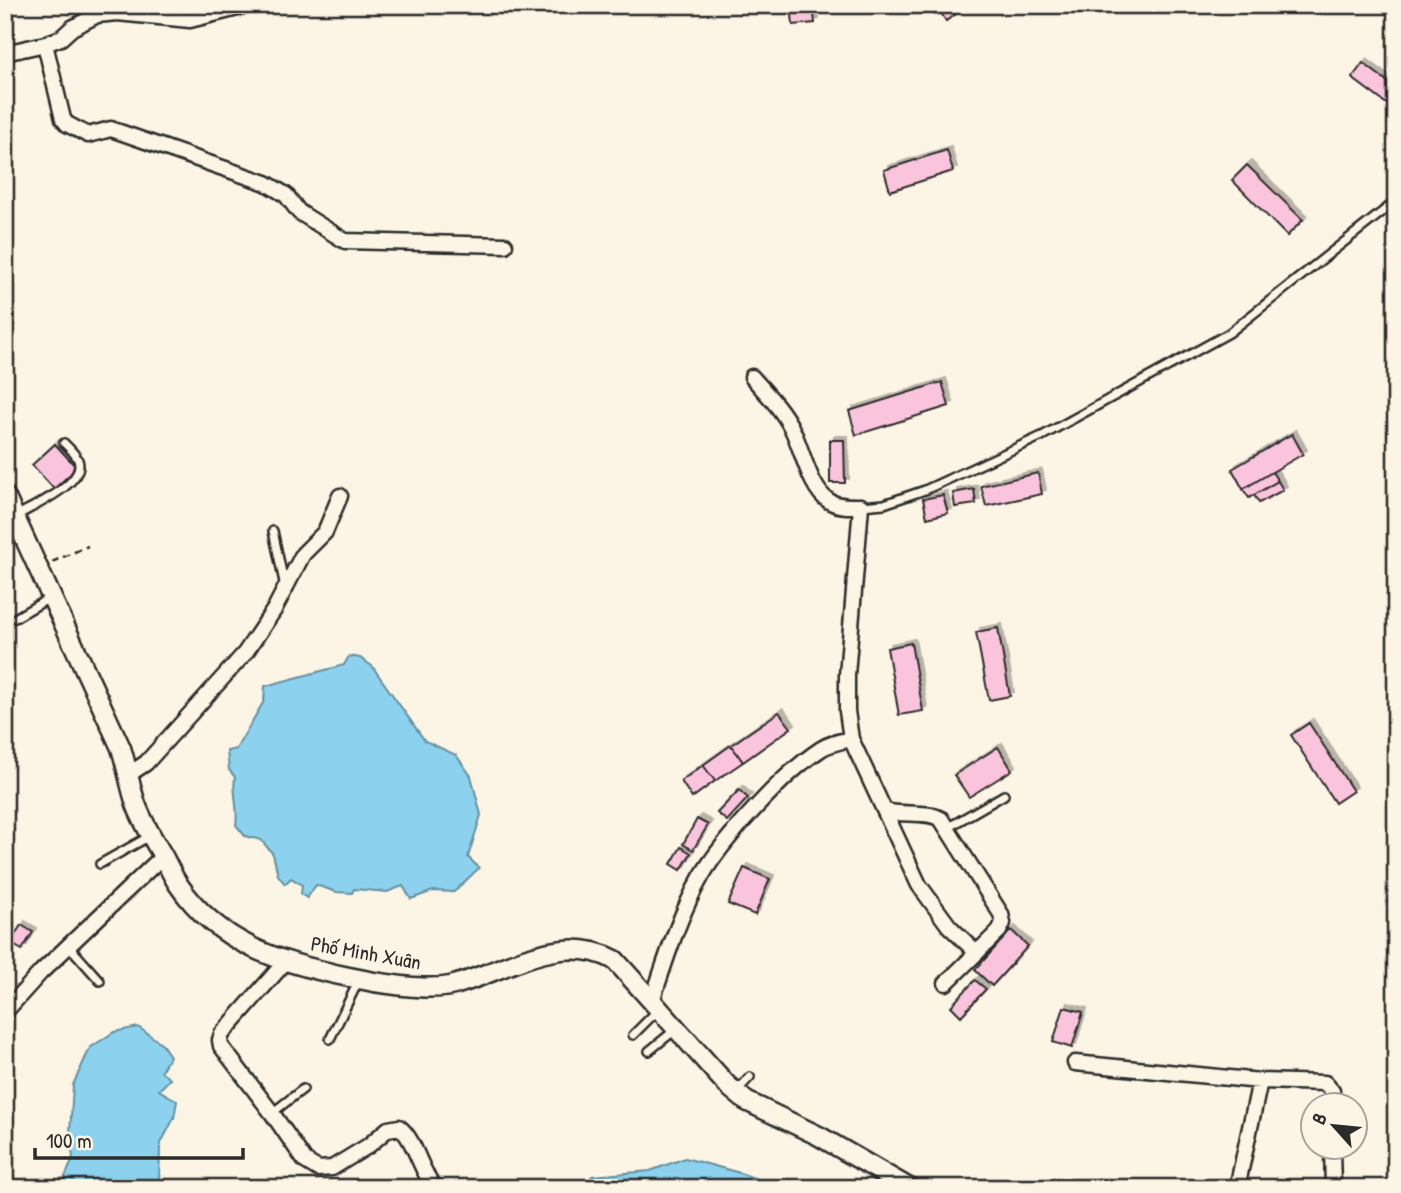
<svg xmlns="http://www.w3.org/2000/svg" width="1401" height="1193" viewBox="0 0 1401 1193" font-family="'Patrick Hand',sans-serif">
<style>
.water{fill:#8cd2ee;stroke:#658fa0;stroke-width:2}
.building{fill:#fbc4dd;stroke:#2b2b2b;stroke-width:2;filter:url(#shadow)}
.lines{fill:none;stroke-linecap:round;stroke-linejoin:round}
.service-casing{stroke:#2b2b2b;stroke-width:12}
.minor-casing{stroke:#2b2b2b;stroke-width:19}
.tertiary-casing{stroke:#2b2b2b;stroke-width:23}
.path{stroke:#2b2b2b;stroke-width:2.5;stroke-dasharray:7 5;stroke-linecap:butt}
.service{stroke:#fcf5e5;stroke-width:7}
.minor{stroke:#fcf5e5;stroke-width:14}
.tertiary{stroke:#fcf5e5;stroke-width:18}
.labels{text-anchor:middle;stroke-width:5;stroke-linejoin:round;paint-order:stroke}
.street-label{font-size:21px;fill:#2b2b2b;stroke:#fcf5e5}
</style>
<defs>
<filter id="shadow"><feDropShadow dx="4" dy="-4" stdDeviation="0" flood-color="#0004"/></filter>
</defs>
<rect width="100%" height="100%" fill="#fcf5e5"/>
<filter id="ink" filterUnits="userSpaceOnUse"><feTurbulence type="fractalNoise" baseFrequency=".0143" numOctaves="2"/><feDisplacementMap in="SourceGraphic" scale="14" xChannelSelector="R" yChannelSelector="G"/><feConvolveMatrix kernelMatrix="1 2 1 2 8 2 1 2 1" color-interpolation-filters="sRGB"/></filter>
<g filter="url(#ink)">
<path class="water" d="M 349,656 L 360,658 L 372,666 L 425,741 L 456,755 L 471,776 L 481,815 L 468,857 L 479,868 L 454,892 L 433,891 L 411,899 L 403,886 L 387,892 L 354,889 L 352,893 L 336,892 L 316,885 L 307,898 L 301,894 L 302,885 L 291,878 L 285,884 L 278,875 L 273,854 L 261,840 L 245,836 L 236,825 C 239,808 232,793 235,777 L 229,770 L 227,751 L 236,749 L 264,701 L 265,686 L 344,665 Z
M 138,1027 L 161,1043 L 170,1056 L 161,1071 L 170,1079 L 159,1090 L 177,1101 L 174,1118 L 160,1145 L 159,1188 L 60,1188 L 73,1159 L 70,1132 L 73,1085 L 90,1048 L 114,1032 Z
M 685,1158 L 740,1173 L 783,1188 L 585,1188 L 592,1176 L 650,1171 Z"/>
<path class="building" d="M 791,5 L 813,5 L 815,23 L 793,25 Z
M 936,5 L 963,5 L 964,8 L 946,21 Z
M 1363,63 L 1396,88 L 1396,111 L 1352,78 Z
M 947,150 L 953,171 L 890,191 L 884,170 Z
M 1247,165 L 1303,220 L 1287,236 L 1232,180 Z
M 942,382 L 949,406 L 856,435 L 849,411 Z
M 1292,434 L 1303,454 L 1243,489 L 1232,469 Z
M 830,440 L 844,440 L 845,483 L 830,483 Z
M 55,444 L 77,468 L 54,489 L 32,465 Z
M 1272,472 L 1278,481 L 1249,498 L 1243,489 Z
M 1038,473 L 1042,494 L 986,506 L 981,486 Z
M 1278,481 L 1283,490 L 1259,503 L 1254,495 Z
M 974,489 L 976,504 L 955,507 L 953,493 Z
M 943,495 L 948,513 L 927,518 L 923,499 Z
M 998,628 L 1010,696 L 989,700 L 976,632 Z
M 911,643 L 923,711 L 899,715 L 887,648 Z
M 779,712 L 791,728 L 743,762 L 731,745 Z
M 1309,723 L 1353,791 L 1335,803 L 1291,735 Z
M 731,745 L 743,762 L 715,781 L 703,765 Z
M 998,747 L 1012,770 L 969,797 L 954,775 Z
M 703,765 L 715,781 L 692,798 L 681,781 Z
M 739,790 L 748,798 L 727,821 L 717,813 Z
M 697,819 L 708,825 L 693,850 L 683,844 Z
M 681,847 L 691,853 L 681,870 L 671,864 Z
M 744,868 L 770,879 L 755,915 L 728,904 Z
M 21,925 L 33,932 L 22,950 L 10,943 Z
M 1011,930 L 1028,946 L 992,986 L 975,970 Z
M 975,980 L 986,989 L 961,1016 L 951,1006 Z
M 1064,1007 L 1083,1012 L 1072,1048 L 1053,1042 Z"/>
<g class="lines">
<defs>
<path id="service" d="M 861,506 L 884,504 L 925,490 L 1042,436 L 1229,333 L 1396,201
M 16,516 C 33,506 87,483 78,460 C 75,453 69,448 64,443
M 273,531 L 285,587
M 15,618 L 51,597
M 947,828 L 1004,795
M 100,864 L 150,836
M 69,946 L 100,981
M 633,1035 L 658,1010
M 330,1039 L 359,980
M 649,1051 L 675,1030
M 736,1092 L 750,1077
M 272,1113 L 303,1089"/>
<path id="minor" d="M 45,44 L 63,119 L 67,124 L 88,135 L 111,129 L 266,183 L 286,195 L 299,212 L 345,241 L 505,245
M 5,53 L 45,44 L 61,38 L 72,28 L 97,15 L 117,13 L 190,20 L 250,5
M 752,377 C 766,393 782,409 792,429 C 802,448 810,490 829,501 C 838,507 850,506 861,506 L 847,675 L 847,711 L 851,739 L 919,885 L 949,926 L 977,953
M 128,775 L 146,763 L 245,653 L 274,610 L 303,554 L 325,532 L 340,496
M 885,811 C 903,816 926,810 941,819 L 1001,914 L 1003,923 L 999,931 L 946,983
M 286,961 L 222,1034 L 220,1040 L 221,1046 L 272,1113 L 305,1161 L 318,1169 L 332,1168 L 368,1146 L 388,1129 L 399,1127 C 415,1139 420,1171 435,1188
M 652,1001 C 666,959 679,916 701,877 C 723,839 784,773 821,749 C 830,743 841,741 851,739
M 5,1012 L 41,972 L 163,856
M 1075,1063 L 1260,1081 L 1325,1083 L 1332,1091 L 1332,1106
M 1332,1148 L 1333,1188
M 1237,1188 L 1260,1081"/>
<path id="tertiary" d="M 5,496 L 121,748 C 127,767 130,786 136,804 C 143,823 153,839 163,856 C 168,865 172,875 178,884 C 219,945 281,963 349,977 C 375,983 429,992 454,985 C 508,970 559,931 615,960 L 727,1085 L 746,1101 L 819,1136 L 909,1188"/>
</defs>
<use href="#service" class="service-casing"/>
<use href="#minor" class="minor-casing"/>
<use href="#tertiary" class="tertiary-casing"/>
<path class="path" d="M 52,562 L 88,546"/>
<use href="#service" class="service"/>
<use href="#minor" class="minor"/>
<use href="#tertiary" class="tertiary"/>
</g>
</g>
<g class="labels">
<g class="street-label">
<text transform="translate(366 953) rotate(10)" y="7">Phố Minh Xuân</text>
</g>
</g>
<rect width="1401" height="1193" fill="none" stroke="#fcf5e5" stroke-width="28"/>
<rect x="14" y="14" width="1373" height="1165" fill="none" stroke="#2b2b2b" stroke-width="2.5" filter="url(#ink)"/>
<g transform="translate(1334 1126) rotate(297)"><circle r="33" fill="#fcf5e5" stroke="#a8a49b" stroke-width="2"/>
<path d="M0-5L12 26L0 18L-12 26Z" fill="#2b2b2b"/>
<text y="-10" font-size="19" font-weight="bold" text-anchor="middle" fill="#2b2b2b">B</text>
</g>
<path d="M35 1148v10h208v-10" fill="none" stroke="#2b2b2b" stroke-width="3.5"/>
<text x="46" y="1148" font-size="21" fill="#2b2b2b" stroke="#fcf5e5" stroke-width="5" paint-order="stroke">100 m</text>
</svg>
